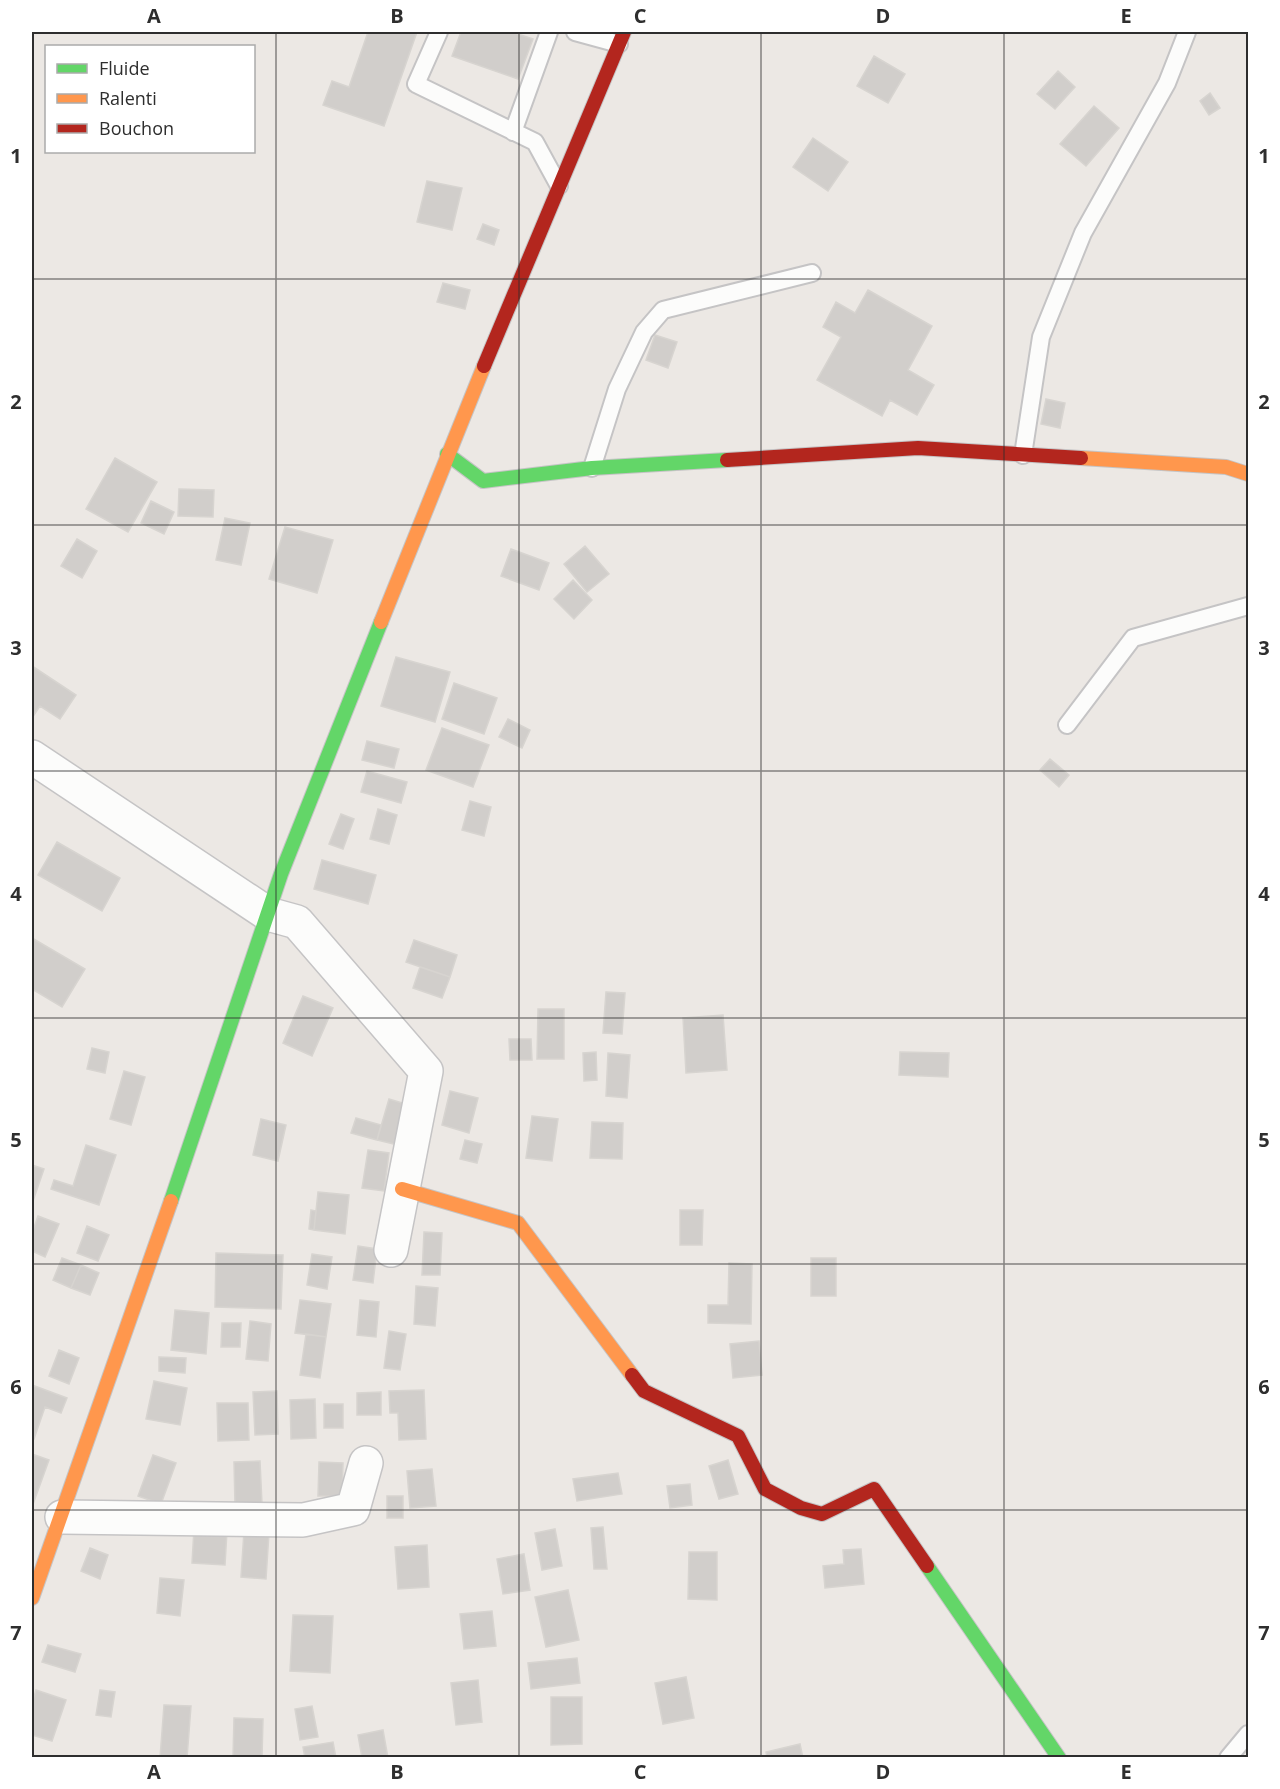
<svg xmlns="http://www.w3.org/2000/svg" width="1280" height="1789" viewBox="0 0 1280 1789" font-family="'Open Sans',sans-serif">
<style>
.building{fill:#d1cecb;stroke:#d7d4d0;stroke-width:1.5}
.lines{fill:none;stroke-linecap:round;stroke-linejoin:round}
.lane-casing{stroke:#c5c4c5;stroke-width:20}
.street-casing{stroke:#c5c4c5;stroke-width:36}
.fast-casing{stroke:#c5c4c5;stroke-width:16}
.slow-casing{stroke:#c5c4c5;stroke-width:16}
.jam-casing{stroke:#c5c4c5;stroke-width:16}
.lane{stroke:#fcfcfb;stroke-width:16}
.street{stroke:#fcfcfb;stroke-width:33}
.fast{stroke:#63d668;stroke-width:14}
.slow{stroke:#ff974d;stroke-width:14}
.jam{stroke:#b3261e;stroke-width:14}
.grid{fill:none;stroke:#2e2e2e;stroke-width:1.5;stroke-opacity:0.55}
.neatline{fill:none;stroke:#2e2e2e;stroke-width:2}
.grid-label{font-size:20px;text-anchor:middle;font-weight:bold;fill:#2e2e2e}
</style>
<rect width="100%" height="100%" fill="#ece8e4"/>
<path class="building" d="M 368,32 L 417,32 L 384,126 L 323,105 L 332,81 L 349,87 Z
M 461,32 L 512,32 L 533,39 L 518,79 L 452,56 Z
M 874,56 L 905,74 L 888,103 L 857,86 Z
M 1058,71 L 1075,87 L 1055,109 L 1037,94 Z
M 1210,93 L 1220,108 L 1209,115 L 1200,101 Z
M 1094,106 L 1119,128 L 1086,166 L 1060,144 Z
M 813,138 L 848,162 L 828,191 L 793,167 Z
M 427,181 L 462,188 L 452,230 L 417,222 Z
M 483,224 L 499,230 L 494,245 L 477,239 Z
M 443,283 L 470,290 L 465,309 L 437,302 Z
M 868,290 L 932,326 L 908,370 L 934,385 L 917,415 L 890,400 L 882,416 L 817,380 L 841,337 L 823,327 L 836,302 L 855,313 Z
M 655,335 L 677,342 L 668,368 L 646,360 Z
M 1046,399 L 1065,403 L 1060,428 L 1041,424 Z
M 115,458 L 157,482 L 128,532 L 86,509 Z
M 179,489 L 214,490 L 213,517 L 178,516 Z
M 151,501 L 174,512 L 164,534 L 141,523 Z
M 225,518 L 250,523 L 241,565 L 216,560 Z
M 285,527 L 333,540 L 317,593 L 269,579 Z
M 77,539 L 97,551 L 82,578 L 61,566 Z
M 585,546 L 609,574 L 587,592 L 564,564 Z
M 511,549 L 549,563 L 539,590 L 501,576 Z
M 573,580 L 592,600 L 574,619 L 554,599 Z
M 396,657 L 450,672 L 435,722 L 381,706 Z
M 32,666 L 76,695 L 60,719 L 40,706 L 32,718 Z
M 454,683 L 497,698 L 484,734 L 442,719 Z
M 508,719 L 530,730 L 522,748 L 499,737 Z
M 442,728 L 489,745 L 473,787 L 426,770 Z
M 367,741 L 399,749 L 394,768 L 362,760 Z
M 1050,759 L 1069,775 L 1059,787 L 1040,770 Z
M 367,771 L 407,782 L 401,803 L 361,792 Z
M 470,801 L 491,807 L 484,836 L 462,830 Z
M 378,809 L 397,815 L 389,844 L 370,839 Z
M 341,814 L 354,819 L 343,849 L 329,844 Z
M 57,842 L 120,878 L 102,911 L 38,875 Z
M 322,860 L 376,875 L 368,904 L 314,889 Z
M 32,938 L 85,969 L 62,1007 L 32,989 Z
M 414,940 L 457,955 L 450,977 L 406,962 Z
M 420,967 L 450,977 L 442,998 L 413,988 Z
M 606,992 L 625,993 L 622,1034 L 603,1033 Z
M 303,996 L 333,1008 L 312,1056 L 283,1043 Z
M 538,1009 L 564,1009 L 564,1059 L 537,1059 Z
M 723,1015 L 727,1070 L 686,1073 L 683,1018 Z
M 509,1039 L 531,1039 L 532,1060 L 510,1060 Z
M 92,1048 L 109,1052 L 105,1073 L 87,1069 Z
M 596,1052 L 597,1080 L 584,1081 L 583,1053 Z
M 900,1052 L 949,1053 L 948,1077 L 899,1075 Z
M 608,1053 L 630,1055 L 627,1098 L 606,1096 Z
M 124,1071 L 145,1077 L 131,1125 L 110,1119 Z
M 450,1091 L 478,1098 L 469,1133 L 442,1125 Z
M 389,1099 L 409,1105 L 398,1145 L 377,1140 Z
M 532,1116 L 558,1119 L 552,1161 L 526,1158 Z
M 356,1118 L 381,1125 L 377,1140 L 351,1133 Z
M 261,1119 L 286,1125 L 278,1161 L 253,1155 Z
M 592,1122 L 623,1123 L 622,1159 L 590,1158 Z
M 465,1140 L 482,1144 L 477,1163 L 460,1159 Z
M 86,1145 L 116,1155 L 99,1205 L 51,1189 L 54,1180 L 73,1186 Z
M 368,1150 L 389,1153 L 384,1191 L 362,1188 Z
M 32,1165 L 44,1169 L 32,1204 Z
M 318,1192 L 349,1195 L 345,1234 L 314,1230 Z
M 311,1210 L 316,1211 L 314,1230 L 309,1229 Z
M 680,1210 L 703,1210 L 702,1245 L 680,1245 Z
M 38,1216 L 59,1224 L 45,1257 L 32,1251 L 32,1233 Z
M 87,1226 L 109,1235 L 98,1261 L 77,1253 Z
M 424,1232 L 442,1233 L 440,1275 L 422,1275 Z
M 358,1246 L 377,1249 L 373,1283 L 353,1280 Z
M 216,1253 L 283,1255 L 281,1309 L 215,1307 Z
M 312,1254 L 332,1257 L 327,1289 L 307,1285 Z
M 62,1258 L 81,1265 L 71,1288 L 53,1280 Z
M 811,1258 L 836,1258 L 836,1296 L 811,1296 Z
M 729,1263 L 752,1264 L 751,1324 L 708,1323 L 708,1305 L 728,1305 Z
M 81,1265 L 99,1273 L 90,1295 L 71,1288 Z
M 416,1286 L 438,1288 L 435,1326 L 414,1324 Z
M 300,1300 L 331,1304 L 326,1337 L 295,1333 Z
M 360,1300 L 379,1302 L 376,1337 L 357,1335 Z
M 175,1310 L 209,1313 L 206,1354 L 171,1350 Z
M 250,1321 L 271,1324 L 268,1361 L 246,1359 Z
M 222,1323 L 241,1323 L 240,1347 L 221,1347 Z
M 389,1331 L 406,1334 L 400,1370 L 384,1368 Z
M 306,1334 L 326,1337 L 320,1378 L 300,1375 Z
M 759,1341 L 762,1375 L 733,1378 L 730,1344 Z
M 59,1350 L 79,1358 L 69,1384 L 49,1376 Z
M 159,1357 L 186,1358 L 185,1373 L 159,1371 Z
M 154,1381 L 187,1388 L 180,1425 L 146,1419 Z
M 32,1385 L 67,1398 L 61,1413 L 45,1407 L 34,1439 L 32,1438 Z
M 424,1390 L 426,1439 L 399,1440 L 398,1413 L 390,1413 L 389,1391 Z
M 277,1391 L 278,1434 L 255,1435 L 253,1392 Z
M 381,1392 L 381,1415 L 357,1415 L 357,1393 Z
M 315,1399 L 316,1438 L 291,1439 L 290,1400 Z
M 217,1403 L 248,1403 L 249,1440 L 218,1441 Z
M 324,1404 L 343,1404 L 343,1428 L 324,1428 Z
M 32,1454 L 49,1460 L 32,1507 Z
M 153,1455 L 176,1463 L 161,1504 L 138,1496 Z
M 728,1460 L 738,1494 L 719,1499 L 709,1466 Z
M 260,1461 L 262,1504 L 235,1505 L 234,1462 Z
M 319,1462 L 343,1463 L 342,1496 L 318,1496 Z
M 432,1469 L 436,1506 L 410,1508 L 407,1471 Z
M 618,1473 L 622,1494 L 577,1501 L 573,1479 Z
M 690,1484 L 692,1505 L 670,1508 L 667,1486 Z
M 387,1496 L 403,1496 L 403,1518 L 387,1518 Z
M 603,1527 L 607,1569 L 594,1569 L 591,1528 Z
M 194,1529 L 227,1531 L 225,1565 L 192,1563 Z
M 555,1529 L 562,1566 L 542,1570 L 535,1533 Z
M 244,1531 L 269,1533 L 266,1579 L 241,1577 Z
M 427,1545 L 429,1587 L 398,1589 L 395,1547 Z
M 90,1548 L 108,1555 L 100,1579 L 81,1571 Z
M 861,1549 L 864,1584 L 825,1588 L 823,1566 L 844,1564 L 843,1550 Z
M 689,1552 L 717,1552 L 717,1600 L 688,1599 Z
M 524,1554 L 530,1590 L 503,1594 L 497,1559 Z
M 160,1578 L 184,1580 L 180,1616 L 157,1613 Z
M 568,1590 L 579,1640 L 546,1647 L 535,1597 Z
M 492,1611 L 496,1646 L 464,1649 L 460,1614 Z
M 293,1615 L 333,1616 L 330,1673 L 290,1671 Z
M 48,1645 L 81,1654 L 75,1672 L 42,1662 Z
M 577,1658 L 580,1683 L 531,1689 L 528,1663 Z
M 686,1677 L 694,1718 L 663,1724 L 655,1683 Z
M 478,1680 L 482,1722 L 456,1725 L 451,1683 Z
M 36,1690 L 66,1700 L 52,1741 L 32,1735 L 32,1703 Z
M 100,1690 L 115,1692 L 111,1717 L 96,1715 Z
M 551,1697 L 582,1697 L 582,1744 L 551,1745 Z
M 164,1705 L 191,1706 L 187,1758 L 160,1758 Z
M 312,1706 L 318,1737 L 300,1740 L 295,1709 Z
M 234,1718 L 263,1719 L 262,1758 L 233,1758 Z
M 383,1730 L 388,1758 L 362,1758 L 358,1735 Z
M 333,1742 L 336,1758 L 305,1758 L 303,1747 Z
M 800,1744 L 803,1758 L 767,1758 L 766,1752 Z"/>
<g class="lines">
<defs>
<path id="lane" d="M 439,32 L 416,84 L 535,142 L 559,186
M 575,32 L 619,44
M 513,132 L 549,32
M 1023,455 L 1041,337 L 1083,233 L 1167,83 L 1187,32
M 592,468 L 617,389 L 644,332 L 663,310 L 812,273
M 1067,725 L 1133,638 L 1248,606
M 1228,1758 L 1248,1734"/>
<path id="street" d="M 32,757 L 268,914 L 297,922 L 426,1071 L 391,1250
M 62,1517 L 303,1520 L 353,1509 L 366,1463"/>
<path id="fast" d="M 447,454 L 483,481 L 592,468 L 727,460
M 171,1201 L 281,874 L 381,622
M 927,1566 L 1059,1758"/>
<path id="slow" d="M 1081,458 L 1226,467 L 1248,474
M 381,622 L 484,366
M 402,1189 L 518,1223 L 632,1375
M 32,1598 L 171,1201"/>
<path id="jam" d="M 484,366 L 624,32
M 727,460 L 918,448 L 1081,458
M 632,1375 L 644,1391 L 738,1436 L 765,1489 L 801,1508 L 822,1514 L 874,1489 L 927,1566"/>
</defs>
<use href="#lane" class="lane-casing"/>
<use href="#street" class="street-casing"/>
<use href="#fast" class="fast-casing"/>
<use href="#slow" class="slow-casing"/>
<use href="#jam" class="jam-casing"/>
<use href="#lane" class="lane"/>
<use href="#street" class="street"/>
<use href="#fast" class="fast"/>
<use href="#slow" class="slow"/>
<use href="#jam" class="jam"/>
</g>
<path class="grid" d="M 276,32 L 276,1758M 519,32 L 519,1758M 761,32 L 761,1758M 1004,32 L 1004,1758M 32,279 L 1248,279M 32,525 L 1248,525M 32,771 L 1248,771M 32,1018 L 1248,1018M 32,1264 L 1248,1264M 32,1510 L 1248,1510"/>
<rect width="1280" height="1789" fill="none" stroke="#ffffff" stroke-width="66"/>
<rect x="45" y="45" width="210" height="108" fill="#ffffff" stroke="#ababab" stroke-width="1.5"/>
<rect x="57" y="64" width="30" height="9" fill="#63d668" stroke="#ababab" stroke-width="1.5"/>
<text x="99" y="75" font-size="18" fill="#2e2e2e">Fluide</text>
<rect x="57" y="94" width="30" height="9" fill="#ff974d" stroke="#ababab" stroke-width="1.5"/>
<text x="99" y="105" font-size="18" fill="#2e2e2e">Ralenti</text>
<rect x="57" y="124" width="30" height="9" fill="#b3261e" stroke="#ababab" stroke-width="1.5"/>
<text x="99" y="135" font-size="18" fill="#2e2e2e">Bouchon</text>
<rect x="33" y="33" width="1214" height="1723" class="neatline"/>
<g class="grid-label">
<text x="154" y="23">A</text>
<text x="397" y="23">B</text>
<text x="640" y="23">C</text>
<text x="883" y="23">D</text>
<text x="1126" y="23">E</text>
<text x="16" y="163">1</text>
<text x="1264" y="163">1</text>
<text x="16" y="409">2</text>
<text x="1264" y="409">2</text>
<text x="16" y="655">3</text>
<text x="1264" y="655">3</text>
<text x="16" y="901">4</text>
<text x="1264" y="901">4</text>
<text x="16" y="1147">5</text>
<text x="1264" y="1147">5</text>
<text x="16" y="1394">6</text>
<text x="1264" y="1394">6</text>
<text x="16" y="1640">7</text>
<text x="1264" y="1640">7</text>
<text x="154" y="1779">A</text>
<text x="397" y="1779">B</text>
<text x="640" y="1779">C</text>
<text x="883" y="1779">D</text>
<text x="1126" y="1779">E</text>
</g>
</svg>
